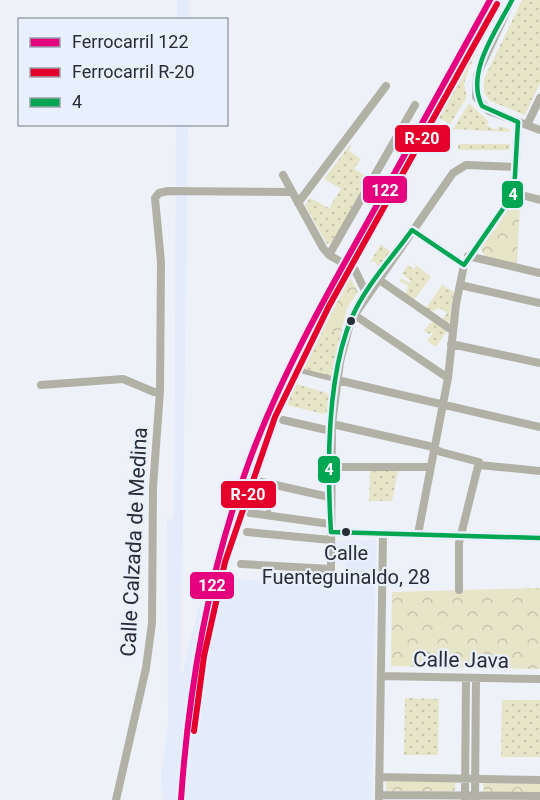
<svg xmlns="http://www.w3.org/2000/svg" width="540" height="800" viewBox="0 0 540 800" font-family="Roboto,sans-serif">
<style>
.built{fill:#e4ecfc}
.grass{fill:url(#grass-dots)}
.forest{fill:url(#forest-crowns)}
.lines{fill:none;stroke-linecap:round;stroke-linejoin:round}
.pedestrian{stroke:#b2b1a6;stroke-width:5}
.minor{stroke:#b2b1a6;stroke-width:8}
.bus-1-casing{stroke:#e9f0fd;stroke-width:9}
.bus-1{stroke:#00a651;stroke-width:4.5}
.rail-1-casing{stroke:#e9f0fd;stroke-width:10}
.rail-2-casing{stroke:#e9f0fd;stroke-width:10}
.rail-1{stroke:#e5007d;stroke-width:6}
.rail-2{stroke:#e4002b;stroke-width:6}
.bus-dot{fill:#282c34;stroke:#e9f0fd;stroke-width:2}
.labels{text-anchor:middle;stroke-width:4.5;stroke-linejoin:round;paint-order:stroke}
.bus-label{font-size:20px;fill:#282c34;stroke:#e9f0fd}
.street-label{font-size:21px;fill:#282c34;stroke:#e9f0fd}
.line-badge{stroke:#e9f0fd;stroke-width:2}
.badge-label{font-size:16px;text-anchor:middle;font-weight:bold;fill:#fff}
</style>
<defs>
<pattern id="grass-dots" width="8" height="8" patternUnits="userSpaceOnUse" patternTransform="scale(1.5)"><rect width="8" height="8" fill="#e7e5c8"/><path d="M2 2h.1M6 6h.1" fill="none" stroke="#c6c5ac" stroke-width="1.8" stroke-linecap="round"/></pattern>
<pattern id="forest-crowns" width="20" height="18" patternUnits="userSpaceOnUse" patternTransform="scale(1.5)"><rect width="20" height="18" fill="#e7e5c8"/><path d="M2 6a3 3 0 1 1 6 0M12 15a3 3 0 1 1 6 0" fill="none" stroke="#c6c5ac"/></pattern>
</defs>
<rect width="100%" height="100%" fill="#eef1f8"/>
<path class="built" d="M 177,0 L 189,0 L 189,19 L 177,19 Z
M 188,124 L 181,677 L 207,575 L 247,580 L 332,584 L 333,582 L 345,582 L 346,557 L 335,557 L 335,544 L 339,541 L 376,540 L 372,800 L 162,800 L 161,774 L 168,724 L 167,519 L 174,519 L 176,125 Z"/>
<path class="grass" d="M 522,0 L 540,0 L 540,83 L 525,115 L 490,101 L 484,93 L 484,79 Z
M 490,20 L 467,74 L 464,84 L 467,97 L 450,124 L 439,118 Z
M 469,103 L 488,121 L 487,126 L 497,130 L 499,126 L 509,129 L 510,132 L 453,129 Z
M 352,142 L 349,151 L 361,159 L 354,169 L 369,178 L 333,243 L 327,244 L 305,205 L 310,198 L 329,208 L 341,189 L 324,179 Z
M 458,144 L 510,144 L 510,150 L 458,150 Z
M 381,244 L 392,253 L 381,270 L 374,261 L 370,262 Z
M 411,261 L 431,277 L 414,300 L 406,294 L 408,285 L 399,281 L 402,278 L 409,283 L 411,281 L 402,274 L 408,265 L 414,269 L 416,266 Z
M 442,285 L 454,292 L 449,324 L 442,320 L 447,313 L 440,308 L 431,312 L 426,308 Z
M 434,322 L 447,331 L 436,347 L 427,341 L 434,331 L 429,334 L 424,331 L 430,323 Z
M 323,329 L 341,333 L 334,378 L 302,369 Z
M 296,384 L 331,394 L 328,412 L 324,414 L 287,405 Z
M 370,470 L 398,471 L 392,501 L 369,501 Z
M 405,698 L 439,699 L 438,755 L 404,755 Z
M 502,700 L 540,700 L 540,757 L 501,757 Z"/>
<path class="forest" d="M 514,201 L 520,203 L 517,265 L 486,257 L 480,248 L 510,203 Z
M 350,277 L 358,292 L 347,308 L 341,333 L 323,329 Z
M 540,588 L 540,669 L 391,666 L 392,592 Z
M 386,781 L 455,782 L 455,791 L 386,791 Z
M 483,783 L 540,784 L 540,793 L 484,792 Z"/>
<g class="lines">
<path class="pedestrian" d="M 302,371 L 337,380
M 268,515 L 270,499"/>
<path class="minor" d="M 512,0 L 477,75 L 476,97 L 489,111 L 540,130
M 527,125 L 540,98
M 283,175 L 323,248 L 329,255 L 355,270 L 367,295
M 514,193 L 540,200
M 298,203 L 386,86
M 412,230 L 464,265
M 329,255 L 415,105
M 468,256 L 540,273
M 378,279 L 453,331
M 460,285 L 540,303
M 353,314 L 448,378
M 451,344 L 540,363
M 337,380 L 540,427
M 41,385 L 123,379 L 154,392 L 160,392
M 283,420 L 331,431
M 332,424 L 429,446 L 441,452 L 479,462 L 459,543 L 459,590
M 479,465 L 540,471
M 331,467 L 427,467
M 262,482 L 329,497
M 250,513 L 330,524
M 247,532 L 331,540
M 331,532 L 540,538
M 418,534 L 448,378 L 456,304 L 464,265 L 514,193 L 518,122
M 241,564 L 331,569 L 332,424 L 340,362 L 351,320 L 453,173 L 466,165 L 515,167
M 382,676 L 540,679
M 379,777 L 540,780
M 379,795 L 540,796
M 465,799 L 466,678
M 475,799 L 476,678
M 116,800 L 146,668 L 152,623 L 153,487 L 160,391 L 161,262 L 155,198 L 159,193 L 168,191 L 291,192
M 379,800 L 383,534"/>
<defs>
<path id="bus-1" d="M 512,0 C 497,30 465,72 482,106 L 518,122 L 514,193 L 464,265 L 412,230 C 392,258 366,285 352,317 C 326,378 327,467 331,532 L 540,538"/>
</defs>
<use href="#bus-1" class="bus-1-casing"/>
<use href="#bus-1" class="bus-1"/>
<defs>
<path id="rail-1" d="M 181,800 C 189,683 209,569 250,459 C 281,376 324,299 367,223 C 408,148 449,74 490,0"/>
<path id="rail-2" d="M 194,731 L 204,656 L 225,562 L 275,417 L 329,306 L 497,4"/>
</defs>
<use href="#rail-1" class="rail-1-casing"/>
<use href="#rail-2" class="rail-2-casing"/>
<use href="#rail-1" class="rail-1"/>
<use href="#rail-2" class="rail-2"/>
</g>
<g class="bus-dot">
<circle cx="351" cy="321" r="5"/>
<circle cx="346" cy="532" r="5"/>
</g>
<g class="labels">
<g class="bus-label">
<text x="346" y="560">Calle<tspan x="346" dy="24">Fuenteguinaldo, 28</tspan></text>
</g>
<g class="street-label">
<text transform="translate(134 542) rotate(-87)" y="7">Calle Calzada de Medina</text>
<text transform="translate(461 660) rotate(1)" y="7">Calle Java</text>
</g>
</g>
<g class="line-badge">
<rect x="394" y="124" width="57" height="29" rx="6" fill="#e4002b"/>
<rect x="362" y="175" width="46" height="29" rx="6" fill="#e5007d"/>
<rect x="501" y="180" width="23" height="29" rx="6" fill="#00a651"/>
<rect x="317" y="455" width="24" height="29" rx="6" fill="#00a651"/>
<rect x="220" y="480" width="57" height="29" rx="6" fill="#e4002b"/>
<rect x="189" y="571" width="46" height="29" rx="6" fill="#e5007d"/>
</g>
<g class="badge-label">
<text x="422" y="144">R-20</text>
<text x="385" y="196">122</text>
<text x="513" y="200">4</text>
<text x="329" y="475">4</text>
<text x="248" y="500">R-20</text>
<text x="212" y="591">122</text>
</g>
<rect x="18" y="18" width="210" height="108" fill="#e9f0fd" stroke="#9ca2ad" stroke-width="1.5"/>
<rect x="30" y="38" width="30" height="9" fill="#e5007d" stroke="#9ca2ad" stroke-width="1.5"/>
<text x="72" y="48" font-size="18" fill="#282c34">Ferrocarril 122</text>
<rect x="30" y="68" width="30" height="9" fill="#e4002b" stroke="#9ca2ad" stroke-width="1.5"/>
<text x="72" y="78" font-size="18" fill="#282c34">Ferrocarril R-20</text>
<rect x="30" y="98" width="30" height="9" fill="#00a651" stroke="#9ca2ad" stroke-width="1.5"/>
<text x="72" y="108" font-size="18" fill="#282c34">4</text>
</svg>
